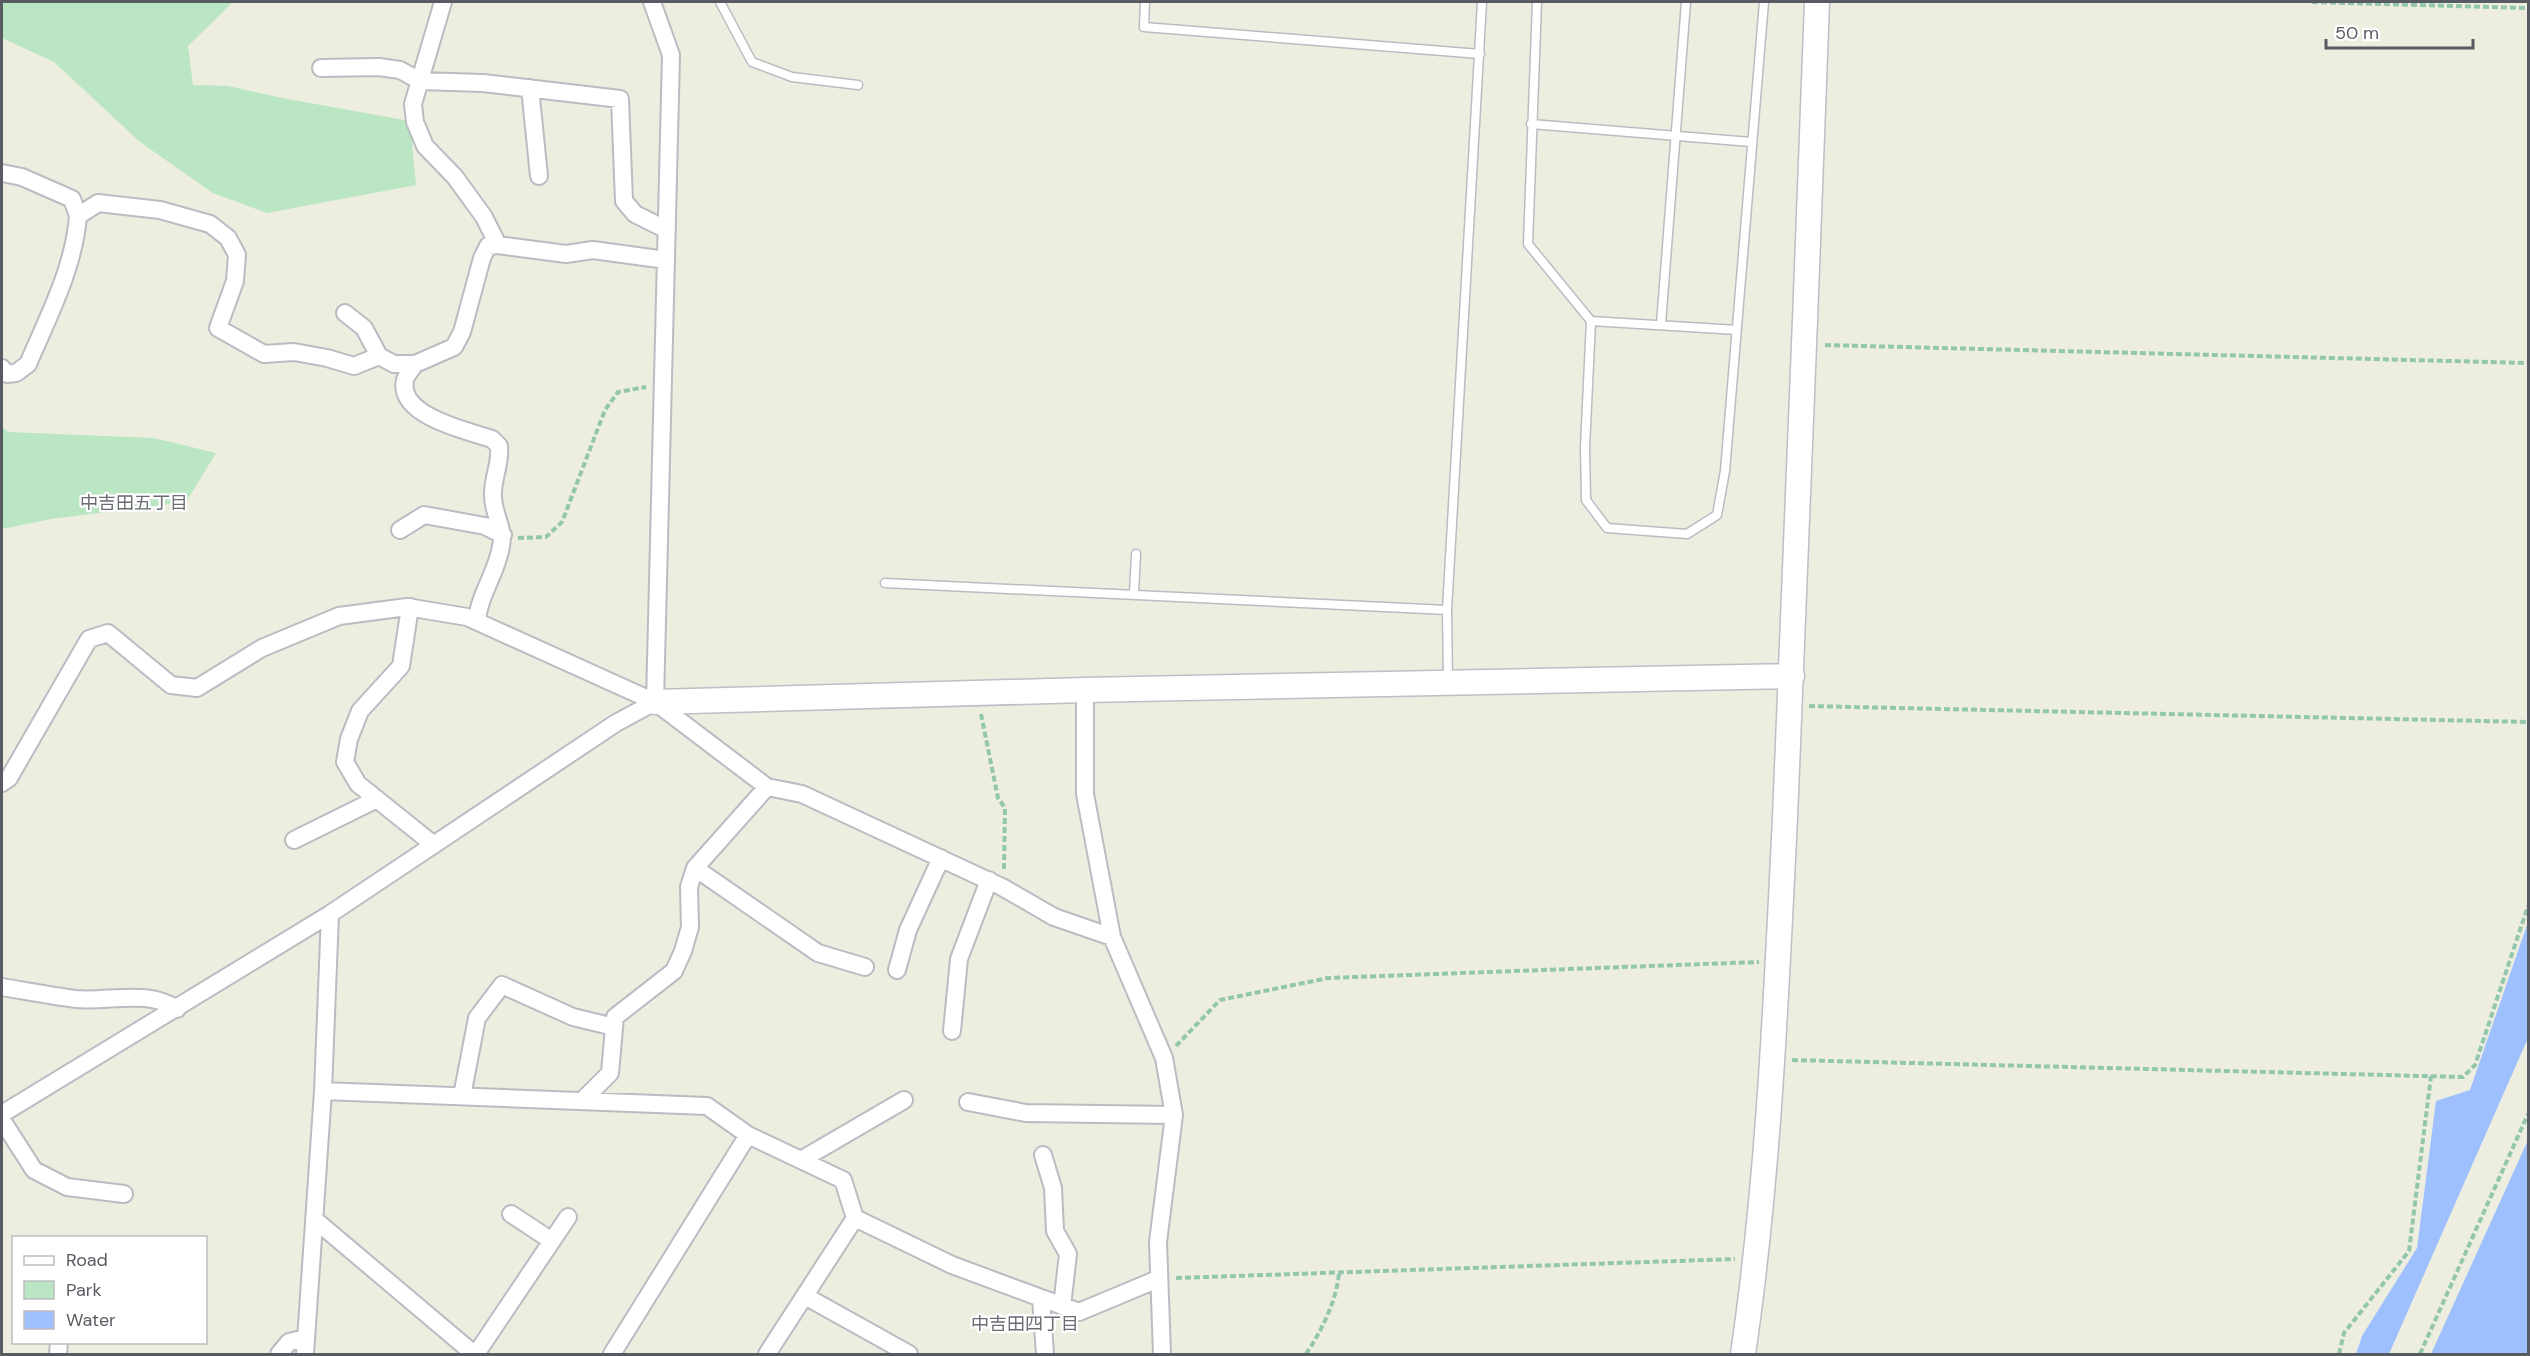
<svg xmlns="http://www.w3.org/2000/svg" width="2530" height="1356" viewBox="0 0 2530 1356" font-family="'DM Sans','Noto Sans JP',sans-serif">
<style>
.green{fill:#bae6c4}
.water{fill:#9ec0ff}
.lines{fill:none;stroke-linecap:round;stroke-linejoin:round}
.lane-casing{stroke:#bbbcc3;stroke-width:11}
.street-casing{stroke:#bbbcc3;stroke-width:20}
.secondary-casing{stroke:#bdbec7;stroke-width:27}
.path{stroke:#93c7ad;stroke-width:4;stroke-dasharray:6 3;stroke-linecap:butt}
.lane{stroke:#fff;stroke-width:8}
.street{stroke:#fff;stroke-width:16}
.secondary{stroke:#fff;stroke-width:24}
.labels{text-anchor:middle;stroke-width:4.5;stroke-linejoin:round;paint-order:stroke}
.neighbourhood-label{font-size:18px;fill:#6a6d74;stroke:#fff}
</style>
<rect width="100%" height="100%" fill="#edede0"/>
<path class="green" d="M 2,2 L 233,2 L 188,46 L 193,85 L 228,86 L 282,98 L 410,121 L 416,185 L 267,213 L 213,193 L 140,142 L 54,62 L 2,38 Z
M 2,427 L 8,432 L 154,438 L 216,453 L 186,502 L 51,519 L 2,529 Z"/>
<path class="water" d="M 2528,922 L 2528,1038 L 2389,1354 L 2356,1354 L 2362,1336 L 2417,1248 L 2436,1101 L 2470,1090 Z
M 2528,1140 L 2528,1354 L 2431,1354 Z"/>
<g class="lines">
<defs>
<path id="lane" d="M 720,2 L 752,62 L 792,77 L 858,85
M 1145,2 L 1144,27 L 1480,54
M 1537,2 L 1528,244 L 1591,321 L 1585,447 L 1586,500 L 1607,528 L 1687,534 L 1717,515 L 1725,471 L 1764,2
M 1531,124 L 1751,142
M 1591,321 L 1737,330
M 1661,324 L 1686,2
M 885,583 L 1447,610
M 1134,593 L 1136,554
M 1448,682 L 1447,610 L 1482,2"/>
<path id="street" d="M 443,2 L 413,104 L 415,122 L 425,146 L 455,177 L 484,217 L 498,245
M 652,2 L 671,55 L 655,702
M 321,68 L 379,67 L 400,70 L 420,81 L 483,83 L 620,99 L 624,201 L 635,214 L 667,230
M 530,88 L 539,176
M 2,173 L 22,177 L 72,199 L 78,216 L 98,203 L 160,210 L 210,224 L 228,238 L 237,255 L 235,281 L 218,328 L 264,354 L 294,352 L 327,358 L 354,366 L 379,356
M 345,313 L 364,328 L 379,356 L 394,364 L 415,364 L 454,347 L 462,332 L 482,258 L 488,246 L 498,245 L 566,254 L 593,250 L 666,260
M 415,364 C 412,369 406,375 405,380 C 397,416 468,431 492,439 L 499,446 C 501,464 492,479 493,496 C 493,514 505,529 501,546 C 497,573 479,594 477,621
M 2,368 L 7,374 L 16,373 L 28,364 C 48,317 74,268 78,216
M 400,530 L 424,515 L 485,526 L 503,535
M 410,607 L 401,666 L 360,711 L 349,739 L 345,762 L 358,784 L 434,845
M 1085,690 L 1085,794 L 1112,937 L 1164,1058 L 1174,1115 L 1158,1242 L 1162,1354
M 2,783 L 9,778 L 89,639 L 108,633 L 171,685 L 197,688 L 262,648 L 339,616 L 407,607 L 467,617 L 655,702 L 767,787 L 802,794 L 1002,887 L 1054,917 L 1112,937
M 294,840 L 377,799
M 695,868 L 818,953 L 865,967
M 897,970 L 908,930 L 941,858
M 2,987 C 26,991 51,996 76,999 C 110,1002 148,989 177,1009
M 952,1031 L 959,959 L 989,880
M 323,1091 L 707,1106 L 748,1135 L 843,1180 L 855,1218 L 952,1265 L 1079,1312 L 1158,1279
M 462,1096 L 477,1018 L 502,985 L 573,1017 L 614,1027
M 582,1101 L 610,1073 L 615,1017 L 674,971 L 683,951 L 690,927 L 689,887 L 695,868 L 767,787
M 968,1102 L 1026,1113 L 1174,1115
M 2,1114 L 330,914 L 616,723 L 655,702
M 2,1120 L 34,1170 L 67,1187 L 124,1194
M 1043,1155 L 1053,1188 L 1055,1231 L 1068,1254 L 1062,1306
M 801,1160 L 904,1100
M 511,1214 L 552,1241
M 314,1219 L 474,1354
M 805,1296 L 909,1354
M 1041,1298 L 1045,1354
M 58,1354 L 59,1342
M 279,1354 L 289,1342 L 306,1338
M 305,1354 L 323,1091 L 330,914
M 476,1354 L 568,1217
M 612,1354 L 748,1135
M 767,1354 L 855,1218"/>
<path id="secondary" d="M 655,702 L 1085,690 L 1792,676
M 1743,1354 C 1769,1177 1776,998 1785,818 C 1798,546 1806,274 1817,2"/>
</defs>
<use href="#lane" class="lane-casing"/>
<use href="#street" class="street-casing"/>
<use href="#secondary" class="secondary-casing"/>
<path class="path" d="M 2312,2 L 2528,8
M 1825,345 L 2528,363
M 518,538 L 546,537 L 562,522 L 605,410 L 618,392 L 646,387
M 1809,706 L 2528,722
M 981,714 L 998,798 L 1005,808 L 1004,870
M 1176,1046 L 1220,1000 L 1328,978 L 1759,962
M 1792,1060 L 2463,1077 L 2475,1065 L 2528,906
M 1176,1278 L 1735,1259
M 1306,1354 C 1321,1332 1337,1300 1339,1273
M 2339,1354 L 2344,1333 L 2409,1251 L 2431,1076
M 2420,1354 L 2528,1114"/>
<use href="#lane" class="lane"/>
<use href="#street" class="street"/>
<use href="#secondary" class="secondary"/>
</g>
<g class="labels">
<g class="neighbourhood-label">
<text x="134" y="509">中吉田五丁目</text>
<text x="1025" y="1330">中吉田四丁目</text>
</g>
</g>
<rect width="2530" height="1356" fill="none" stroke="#595b62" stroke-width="6"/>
<rect x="12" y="1236" width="195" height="108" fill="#ffffff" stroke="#bdbdc0" stroke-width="1.5"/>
<rect x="24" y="1256" width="30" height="9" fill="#ffffff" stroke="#bdbdc0" stroke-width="1.5"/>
<text x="66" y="1266" font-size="18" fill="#595b62">Road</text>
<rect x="24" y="1281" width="30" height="18" fill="#bae6c4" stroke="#bdbdc0" stroke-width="1.5"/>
<text x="66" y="1296" font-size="18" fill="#595b62">Park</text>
<rect x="24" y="1311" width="30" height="18" fill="#9ec0ff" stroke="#bdbdc0" stroke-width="1.5"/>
<text x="66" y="1326" font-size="18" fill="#595b62">Water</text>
<path d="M2326 39v9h147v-9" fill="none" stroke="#595b62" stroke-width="3"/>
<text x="2335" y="39" font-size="18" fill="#595b62" stroke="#ffffff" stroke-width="4.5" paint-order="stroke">50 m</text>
</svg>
